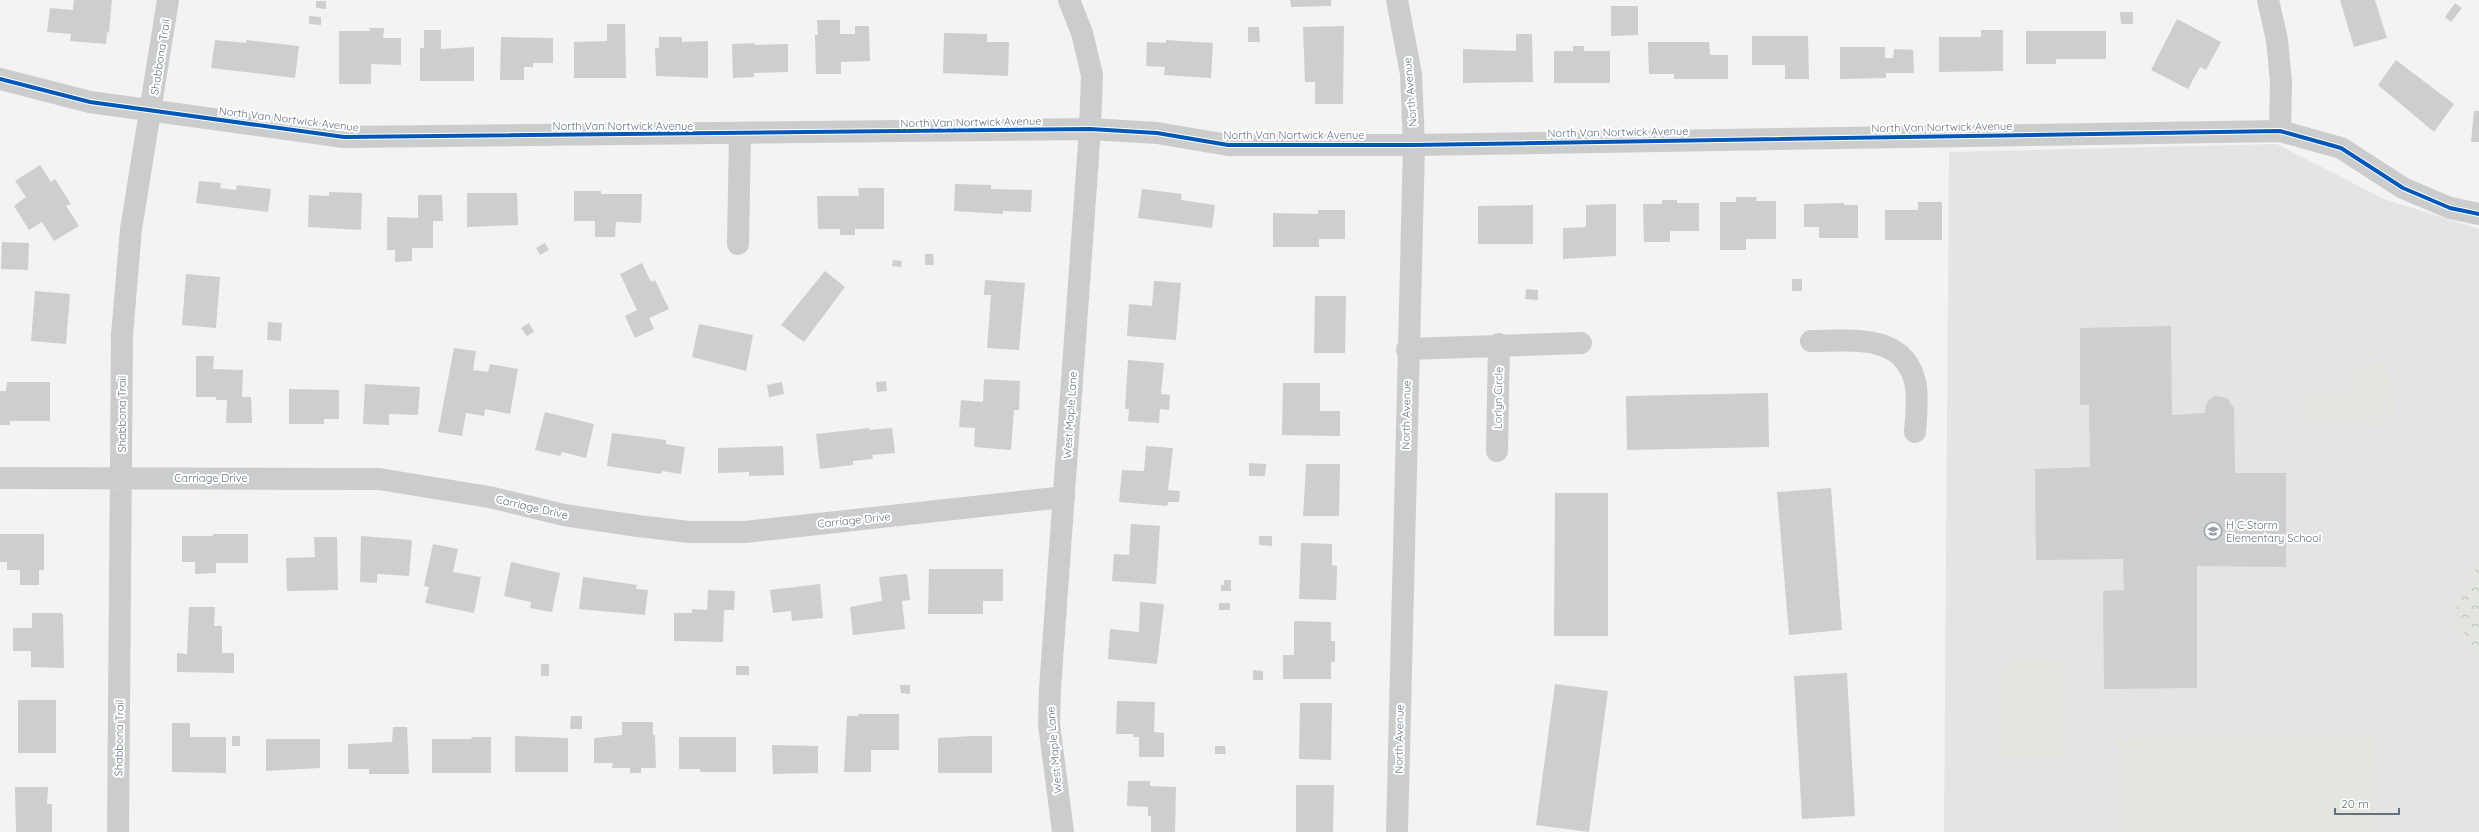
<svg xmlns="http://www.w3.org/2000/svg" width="2479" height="832" viewBox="0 0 2479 832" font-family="Quicksand,sans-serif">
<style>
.built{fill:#e3e4e4}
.green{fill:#e2e6df}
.forest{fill:url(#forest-crowns)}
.building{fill:#cdcece}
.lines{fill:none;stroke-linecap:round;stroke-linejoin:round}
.minor{stroke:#cbcccc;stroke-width:22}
.cycleway-casing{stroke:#fff;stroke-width:6}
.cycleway{stroke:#0057b8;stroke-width:4}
.labels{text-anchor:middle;stroke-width:4;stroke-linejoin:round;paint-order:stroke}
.street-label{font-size:11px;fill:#647180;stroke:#fff}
.poi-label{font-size:11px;fill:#647180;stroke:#fff;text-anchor:start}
</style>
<defs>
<pattern id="forest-crowns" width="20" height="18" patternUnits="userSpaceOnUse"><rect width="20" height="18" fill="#e2e6df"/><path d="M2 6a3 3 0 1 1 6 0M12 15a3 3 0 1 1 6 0" fill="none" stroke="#bbbfba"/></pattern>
</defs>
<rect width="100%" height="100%" fill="#f3f3f1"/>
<path class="built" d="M 2277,144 L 2384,199 L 2479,229 L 2479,832 L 1944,832 L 1949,152 Z"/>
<path class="green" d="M 2384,364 L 2397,411 L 2375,427 L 2303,426 L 2303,391 L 2346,392 L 2353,384 L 2353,370 Z
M 2054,659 L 2063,672 L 2064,756 L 2002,757 L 2000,674 L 2013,661 Z
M 2373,735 L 2374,832 L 2118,832 L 2117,739 Z"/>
<path class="forest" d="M 2479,562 L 2479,658 L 2453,615 Z"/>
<path class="building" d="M 74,0 L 112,0 L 109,33 L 107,32 L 106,44 L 70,41 L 71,34 L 47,32 L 50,8 L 73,10 Z
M 1290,0 L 1331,0 L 1331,6 L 1291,7 Z
M 2340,0 L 2375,0 L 2387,38 L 2354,47 Z
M 316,1 L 326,1 L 326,9 L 316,8 Z
M 2455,3 L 2462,8 L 2451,22 L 2445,17 Z
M 1611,6 L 1638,6 L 1638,35 L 1611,36 Z
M 2120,12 L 2133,12 L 2133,24 L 2121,24 Z
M 309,16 L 321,17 L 321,25 L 309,24 Z
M 2177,19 L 2221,42 L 2206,70 L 2200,67 L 2188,89 L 2151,70 Z
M 817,20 L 840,20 L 840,34 L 855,34 L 855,26 L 869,26 L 870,61 L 841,62 L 841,74 L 816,74 L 815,35 L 818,35 Z
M 607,24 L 625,24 L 626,78 L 574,78 L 574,42 L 607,41 Z
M 1344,26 L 1343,104 L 1315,104 L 1315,82 L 1305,82 L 1303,27 Z
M 1248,27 L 1259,27 L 1260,42 L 1248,42 Z
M 369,28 L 384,28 L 383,38 L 401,38 L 401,65 L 371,64 L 371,84 L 339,84 L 339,31 L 370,31 Z
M 424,30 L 441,30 L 441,49 L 474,47 L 474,81 L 420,81 L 420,48 L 424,48 Z
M 1981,30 L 2003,30 L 2003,71 L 1939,72 L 1939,37 L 1981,37 Z
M 2026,31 L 2106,31 L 2106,59 L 2056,59 L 2056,64 L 2026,64 Z
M 944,33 L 987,34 L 987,42 L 1009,42 L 1008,76 L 943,73 Z
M 1516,34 L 1532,34 L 1533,82 L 1463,83 L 1463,49 L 1516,51 Z
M 1752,36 L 1808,36 L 1809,79 L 1785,79 L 1785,65 L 1752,65 Z
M 501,37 L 553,38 L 553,63 L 533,63 L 533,67 L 524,67 L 524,80 L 500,80 Z
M 659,37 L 682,37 L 682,42 L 708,41 L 708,78 L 656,76 L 655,48 L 659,48 Z
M 215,40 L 246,43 L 246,40 L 299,46 L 295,78 L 211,68 Z
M 1166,40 L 1213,43 L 1211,78 L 1164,75 L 1165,67 L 1146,66 L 1147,42 L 1166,43 Z
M 1648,42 L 1709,42 L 1710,55 L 1728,55 L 1728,79 L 1674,79 L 1674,74 L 1649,74 Z
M 754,43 L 755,45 L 788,44 L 788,72 L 754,73 L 754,77 L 733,78 L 732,44 Z
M 1573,46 L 1584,46 L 1584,51 L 1610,51 L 1610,83 L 1554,83 L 1554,51 L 1573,51 Z
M 1840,47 L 1885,47 L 1885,58 L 1893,58 L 1894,49 L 1913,50 L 1914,73 L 1886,73 L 1886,78 L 1840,79 Z
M 2396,60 L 2454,104 L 2434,132 L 2378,85 Z
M 2474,111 L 2479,111 L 2479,142 L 2471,142 Z
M 40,165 L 51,182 L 55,179 L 71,204 L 66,206 L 79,226 L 54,241 L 42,222 L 29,230 L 14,206 L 26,197 L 15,181 Z
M 199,181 L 221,183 L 220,188 L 236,190 L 237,185 L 271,189 L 268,212 L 196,203 Z
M 955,184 L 991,185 L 991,189 L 1032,190 L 1031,212 L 1003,211 L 1003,214 L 954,211 Z
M 858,188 L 884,188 L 884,229 L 855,229 L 855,235 L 840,235 L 840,229 L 818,229 L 817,196 L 859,196 Z
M 1142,189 L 1182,194 L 1181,200 L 1215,205 L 1212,228 L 1138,218 Z
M 574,191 L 601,191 L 601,194 L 642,194 L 641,223 L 616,222 L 615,237 L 595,237 L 595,221 L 574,221 Z
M 329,192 L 362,193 L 361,230 L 308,227 L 309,195 L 329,196 Z
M 467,193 L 517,193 L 518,225 L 467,227 Z
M 418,195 L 442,195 L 443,221 L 433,221 L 433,248 L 412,248 L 412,261 L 395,262 L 395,250 L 387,250 L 387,217 L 418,218 Z
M 1736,197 L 1757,197 L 1756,201 L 1776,201 L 1776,239 L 1746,239 L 1746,250 L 1720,250 L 1720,202 L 1736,202 Z
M 1662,200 L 1677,200 L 1677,203 L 1699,203 L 1699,231 L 1670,231 L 1670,242 L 1644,242 L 1643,204 L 1662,204 Z
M 1918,202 L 1942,202 L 1942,240 L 1885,240 L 1885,210 L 1918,210 Z
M 1844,203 L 1844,205 L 1858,205 L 1858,238 L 1819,238 L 1819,227 L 1804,227 L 1804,204 Z
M 1616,204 L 1616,256 L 1563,259 L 1563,228 L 1586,227 L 1586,205 Z
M 1533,205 L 1533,244 L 1478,244 L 1478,206 Z
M 1318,210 L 1345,210 L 1345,239 L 1319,239 L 1319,247 L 1273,247 L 1273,213 L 1318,214 Z
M 2,242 L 29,243 L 28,270 L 1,269 Z
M 545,243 L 549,250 L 540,255 L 536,248 Z
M 925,254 L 933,254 L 934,265 L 925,265 Z
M 893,260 L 902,261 L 901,267 L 892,266 Z
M 642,263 L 651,282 L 655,280 L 669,309 L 649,318 L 654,329 L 635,338 L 625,316 L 637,310 L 620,274 Z
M 825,271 L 845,287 L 804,342 L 781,325 Z
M 186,274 L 220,277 L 216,328 L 182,325 Z
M 1792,279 L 1802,279 L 1802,291 L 1792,291 Z
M 985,280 L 1025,283 L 1019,350 L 987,348 L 991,295 L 984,295 Z
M 1154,281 L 1181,283 L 1176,340 L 1127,336 L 1129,304 L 1152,306 Z
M 1526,289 L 1538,290 L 1538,300 L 1525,299 Z
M 35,291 L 70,294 L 66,344 L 31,341 Z
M 1315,296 L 1346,296 L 1345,353 L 1314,353 Z
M 268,322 L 282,323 L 281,341 L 267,340 Z
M 529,323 L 534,332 L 527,336 L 521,328 Z
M 699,324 L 753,335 L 746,371 L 692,357 Z
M 2171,326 L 2172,415 L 2205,413 L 2206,405 L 2209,400 L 2215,396 L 2227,398 L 2234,408 L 2235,473 L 2286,473 L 2286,567 L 2197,566 L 2197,688 L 2104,689 L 2103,591 L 2124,590 L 2123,559 L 2036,560 L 2035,469 L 2090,467 L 2089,405 L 2080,405 L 2080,328 Z
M 454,348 L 476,351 L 473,370 L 488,372 L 490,364 L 518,369 L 510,414 L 485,409 L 484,416 L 466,413 L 462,436 L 438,432 Z
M 196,356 L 214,356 L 213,369 L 243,370 L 242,397 L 251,397 L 252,423 L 226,423 L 227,400 L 216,400 L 216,397 L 196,397 Z
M 1128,360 L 1164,363 L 1161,394 L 1170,395 L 1169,410 L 1160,409 L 1159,423 L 1128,421 L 1129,409 L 1125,409 Z
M 984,379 L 1020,381 L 1019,410 L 1014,410 L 1011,450 L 974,447 L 975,428 L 959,427 L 961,400 L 983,402 Z
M 886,381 L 887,391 L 877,392 L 876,382 Z
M 7,382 L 50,382 L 50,421 L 10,421 L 10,425 L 0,425 L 0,391 L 6,391 Z
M 782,382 L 784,394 L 769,397 L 767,385 Z
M 1283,383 L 1320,383 L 1320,411 L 1340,411 L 1340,436 L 1282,435 Z
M 365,384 L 420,387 L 418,415 L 389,414 L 389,425 L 363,424 Z
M 289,389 L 339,390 L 339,419 L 324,419 L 324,424 L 289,424 Z
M 1768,393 L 1769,447 L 1627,450 L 1626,396 Z
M 545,412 L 594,424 L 586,458 L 562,452 L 560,456 L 535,450 Z
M 869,428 L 869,430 L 892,428 L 895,453 L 872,455 L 873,459 L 853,461 L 853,465 L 820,469 L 816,434 Z
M 612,433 L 666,440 L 666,444 L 685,447 L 681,474 L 662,471 L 661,474 L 607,466 Z
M 783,446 L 784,475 L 749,476 L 749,472 L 718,473 L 718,448 Z
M 1146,446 L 1173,448 L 1168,490 L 1180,491 L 1179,502 L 1168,502 L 1167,506 L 1119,502 L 1122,470 L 1144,471 Z
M 1249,463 L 1266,464 L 1265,476 L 1249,476 Z
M 1306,464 L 1340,464 L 1339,516 L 1303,516 Z
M 1831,488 L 1842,630 L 1789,635 L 1777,492 Z
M 1555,493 L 1608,493 L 1608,636 L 1554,636 Z
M 1131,524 L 1160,526 L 1156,584 L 1112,581 L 1114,554 L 1129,555 Z
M 0,534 L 44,534 L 44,570 L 39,570 L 39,585 L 20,585 L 20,570 L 7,570 L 7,562 L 0,562 Z
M 213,534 L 248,534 L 248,563 L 216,563 L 216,573 L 195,574 L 195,562 L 182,562 L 182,536 L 213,536 Z
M 361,536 L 412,540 L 409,576 L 377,574 L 377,583 L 360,582 Z
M 1259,536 L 1272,536 L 1272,546 L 1259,545 Z
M 314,537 L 337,537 L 338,590 L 287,591 L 286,558 L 315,557 Z
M 1301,543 L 1332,544 L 1332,565 L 1337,566 L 1336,600 L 1299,599 Z
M 433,544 L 458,549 L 453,572 L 481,577 L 474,613 L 425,603 L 429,587 L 424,586 Z
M 511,562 L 560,573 L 552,612 L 530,608 L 531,602 L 504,596 Z
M 929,569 L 1003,569 L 1003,601 L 983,601 L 983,614 L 928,614 Z
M 907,574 L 910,600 L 902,601 L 905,629 L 853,635 L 850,607 L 882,601 L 879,577 Z
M 583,577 L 637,585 L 636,589 L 648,590 L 645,615 L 579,609 Z
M 1224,580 L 1231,580 L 1231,591 L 1221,591 L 1221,585 L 1224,585 Z
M 820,584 L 823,618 L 792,621 L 791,611 L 773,613 L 770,590 Z
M 708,590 L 735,591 L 734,610 L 724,610 L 723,642 L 674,641 L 674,613 L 692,613 L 692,609 L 707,610 Z
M 1140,602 L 1164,604 L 1157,664 L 1108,659 L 1110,629 L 1139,632 Z
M 1219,603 L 1230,603 L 1230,610 L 1219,610 Z
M 189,607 L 215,607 L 214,626 L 222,626 L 222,653 L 234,653 L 234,673 L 177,672 L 177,653 L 187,654 Z
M 32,613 L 61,613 L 63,615 L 64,668 L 31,667 L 31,651 L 13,651 L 13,628 L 32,628 Z
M 1294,621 L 1331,622 L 1331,641 L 1335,641 L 1335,662 L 1331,662 L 1331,679 L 1283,679 L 1283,655 L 1294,655 Z
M 541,664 L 549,664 L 549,676 L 541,676 Z
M 736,666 L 749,666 L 749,675 L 736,675 Z
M 1253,670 L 1263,671 L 1263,680 L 1253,680 Z
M 1847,673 L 1855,816 L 1802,819 L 1794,676 Z
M 1555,684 L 1608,691 L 1589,832 L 1536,825 Z
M 900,685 L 910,685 L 910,694 L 901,693 Z
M 18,700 L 56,700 L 56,753 L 18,753 Z
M 1117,701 L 1155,702 L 1154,732 L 1164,733 L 1164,757 L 1139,757 L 1139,737 L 1133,737 L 1134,734 L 1116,734 Z
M 1300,703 L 1332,703 L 1331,760 L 1299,759 Z
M 858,714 L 899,714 L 899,750 L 871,750 L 871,772 L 844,772 L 847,716 L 858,716 Z
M 571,716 L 582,716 L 582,729 L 570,729 Z
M 622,722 L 653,722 L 653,735 L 655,735 L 656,768 L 641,768 L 641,773 L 630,773 L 630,768 L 612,768 L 613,763 L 594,763 L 594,738 L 622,735 Z
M 172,723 L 190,723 L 190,737 L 226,737 L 226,773 L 172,772 Z
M 393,727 L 407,727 L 409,774 L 369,774 L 369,769 L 348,769 L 348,744 L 392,742 Z
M 232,736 L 240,736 L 240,746 L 232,746 Z
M 515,736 L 568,738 L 568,772 L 515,772 Z
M 972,736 L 992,736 L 992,773 L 938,773 L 938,738 Z
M 472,737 L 491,737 L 491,773 L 432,773 L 432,739 L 471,739 Z
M 679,737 L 736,737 L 736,772 L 700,772 L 700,769 L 679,769 Z
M 266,739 L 320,739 L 320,768 L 266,771 Z
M 772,745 L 818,746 L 818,773 L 773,774 Z
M 1215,746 L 1225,746 L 1226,754 L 1215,754 Z
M 1128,781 L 1150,781 L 1150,786 L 1176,787 L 1175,832 L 1151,832 L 1151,816 L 1148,816 L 1148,807 L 1127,806 Z
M 1296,785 L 1334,785 L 1333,832 L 1296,832 Z
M 15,787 L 48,787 L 47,804 L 52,804 L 52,832 L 16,832 Z"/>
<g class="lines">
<path class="minor" d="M 2268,0 L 2277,40 L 2281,81 L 2280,131
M 0,79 L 90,102 L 344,137 L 1090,129 L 1157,133 L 1228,145 L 1414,145 L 2280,131 L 2341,148 L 2403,188 L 2450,208 L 2479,214
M 738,244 L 740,134
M 1811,341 C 1852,341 1906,332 1916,386 C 1918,401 1916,418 1915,432
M 1407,349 L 1581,343
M 1497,451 L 1499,344
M 0,478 L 379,479 L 489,497 L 564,515 L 638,526 L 689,532 L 745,532 L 1064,497
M 118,832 L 122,335 L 131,229 L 168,0
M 1063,832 L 1049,724 L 1050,689 L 1090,129 L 1092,75 L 1082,33 L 1069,0
M 1397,832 L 1414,145 L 1411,74 L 1397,0"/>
<defs>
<path id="cycleway" d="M 0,79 L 90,102 L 344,137 L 1090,129 L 1157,133 L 1228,145 L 1414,145 L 2280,131 L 2341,148 L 2403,188 L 2450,208 L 2479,214"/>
</defs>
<use href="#cycleway" class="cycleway-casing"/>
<use href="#cycleway" class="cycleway"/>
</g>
<defs>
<symbol id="school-ring" viewBox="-11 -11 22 22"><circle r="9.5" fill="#fff" stroke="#969ea8" stroke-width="1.5"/><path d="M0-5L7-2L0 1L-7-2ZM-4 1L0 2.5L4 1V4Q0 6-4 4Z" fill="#969ea8"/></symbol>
</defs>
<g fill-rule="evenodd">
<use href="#school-ring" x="2203" y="521" width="20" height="20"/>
</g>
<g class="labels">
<g class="street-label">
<text transform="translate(160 57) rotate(-81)" y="4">Shabbona Trail</text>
<text transform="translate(1410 92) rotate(-95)" y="4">North Avenue</text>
<text transform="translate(289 119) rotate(7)" y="4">North Van Nortwick Avenue</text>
<text transform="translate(971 122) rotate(-1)" y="4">North Van Nortwick Avenue</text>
<text x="623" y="130">North Van Nortwick Avenue</text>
<text transform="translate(1942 127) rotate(-1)" y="4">North Van Nortwick Avenue</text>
<text transform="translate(1618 132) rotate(-1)" y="4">North Van Nortwick Avenue</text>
<text x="1294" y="139">North Van Nortwick Avenue</text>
<text transform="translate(1498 398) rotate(-89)" y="4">Lorlyn Circle</text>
<text transform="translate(122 414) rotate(-90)" y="4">Shabbona Trail</text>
<text transform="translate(1070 415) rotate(-86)" y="4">West Maple Lane</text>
<text transform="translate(1406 415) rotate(-89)" y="4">North Avenue</text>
<text x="211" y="482">Carriage Drive</text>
<text transform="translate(532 507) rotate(13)" y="4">Carriage Drive</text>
<text transform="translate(854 520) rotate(-6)" y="4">Carriage Drive</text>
<text transform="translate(119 738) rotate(-89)" y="4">Shabbona Trail</text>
<text transform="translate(1399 739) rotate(-89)" y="4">North Avenue</text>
<text transform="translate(1054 750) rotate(-95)" y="4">West Maple Lane</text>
</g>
<g class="poi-label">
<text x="2226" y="529">H C Storm<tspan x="2226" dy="13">Elementary School</tspan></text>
</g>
</g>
<path d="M2335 808v6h64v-6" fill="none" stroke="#647180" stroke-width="2"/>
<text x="2341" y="808" font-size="12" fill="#647180" stroke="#ffffff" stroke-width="3" paint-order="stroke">20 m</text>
</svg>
